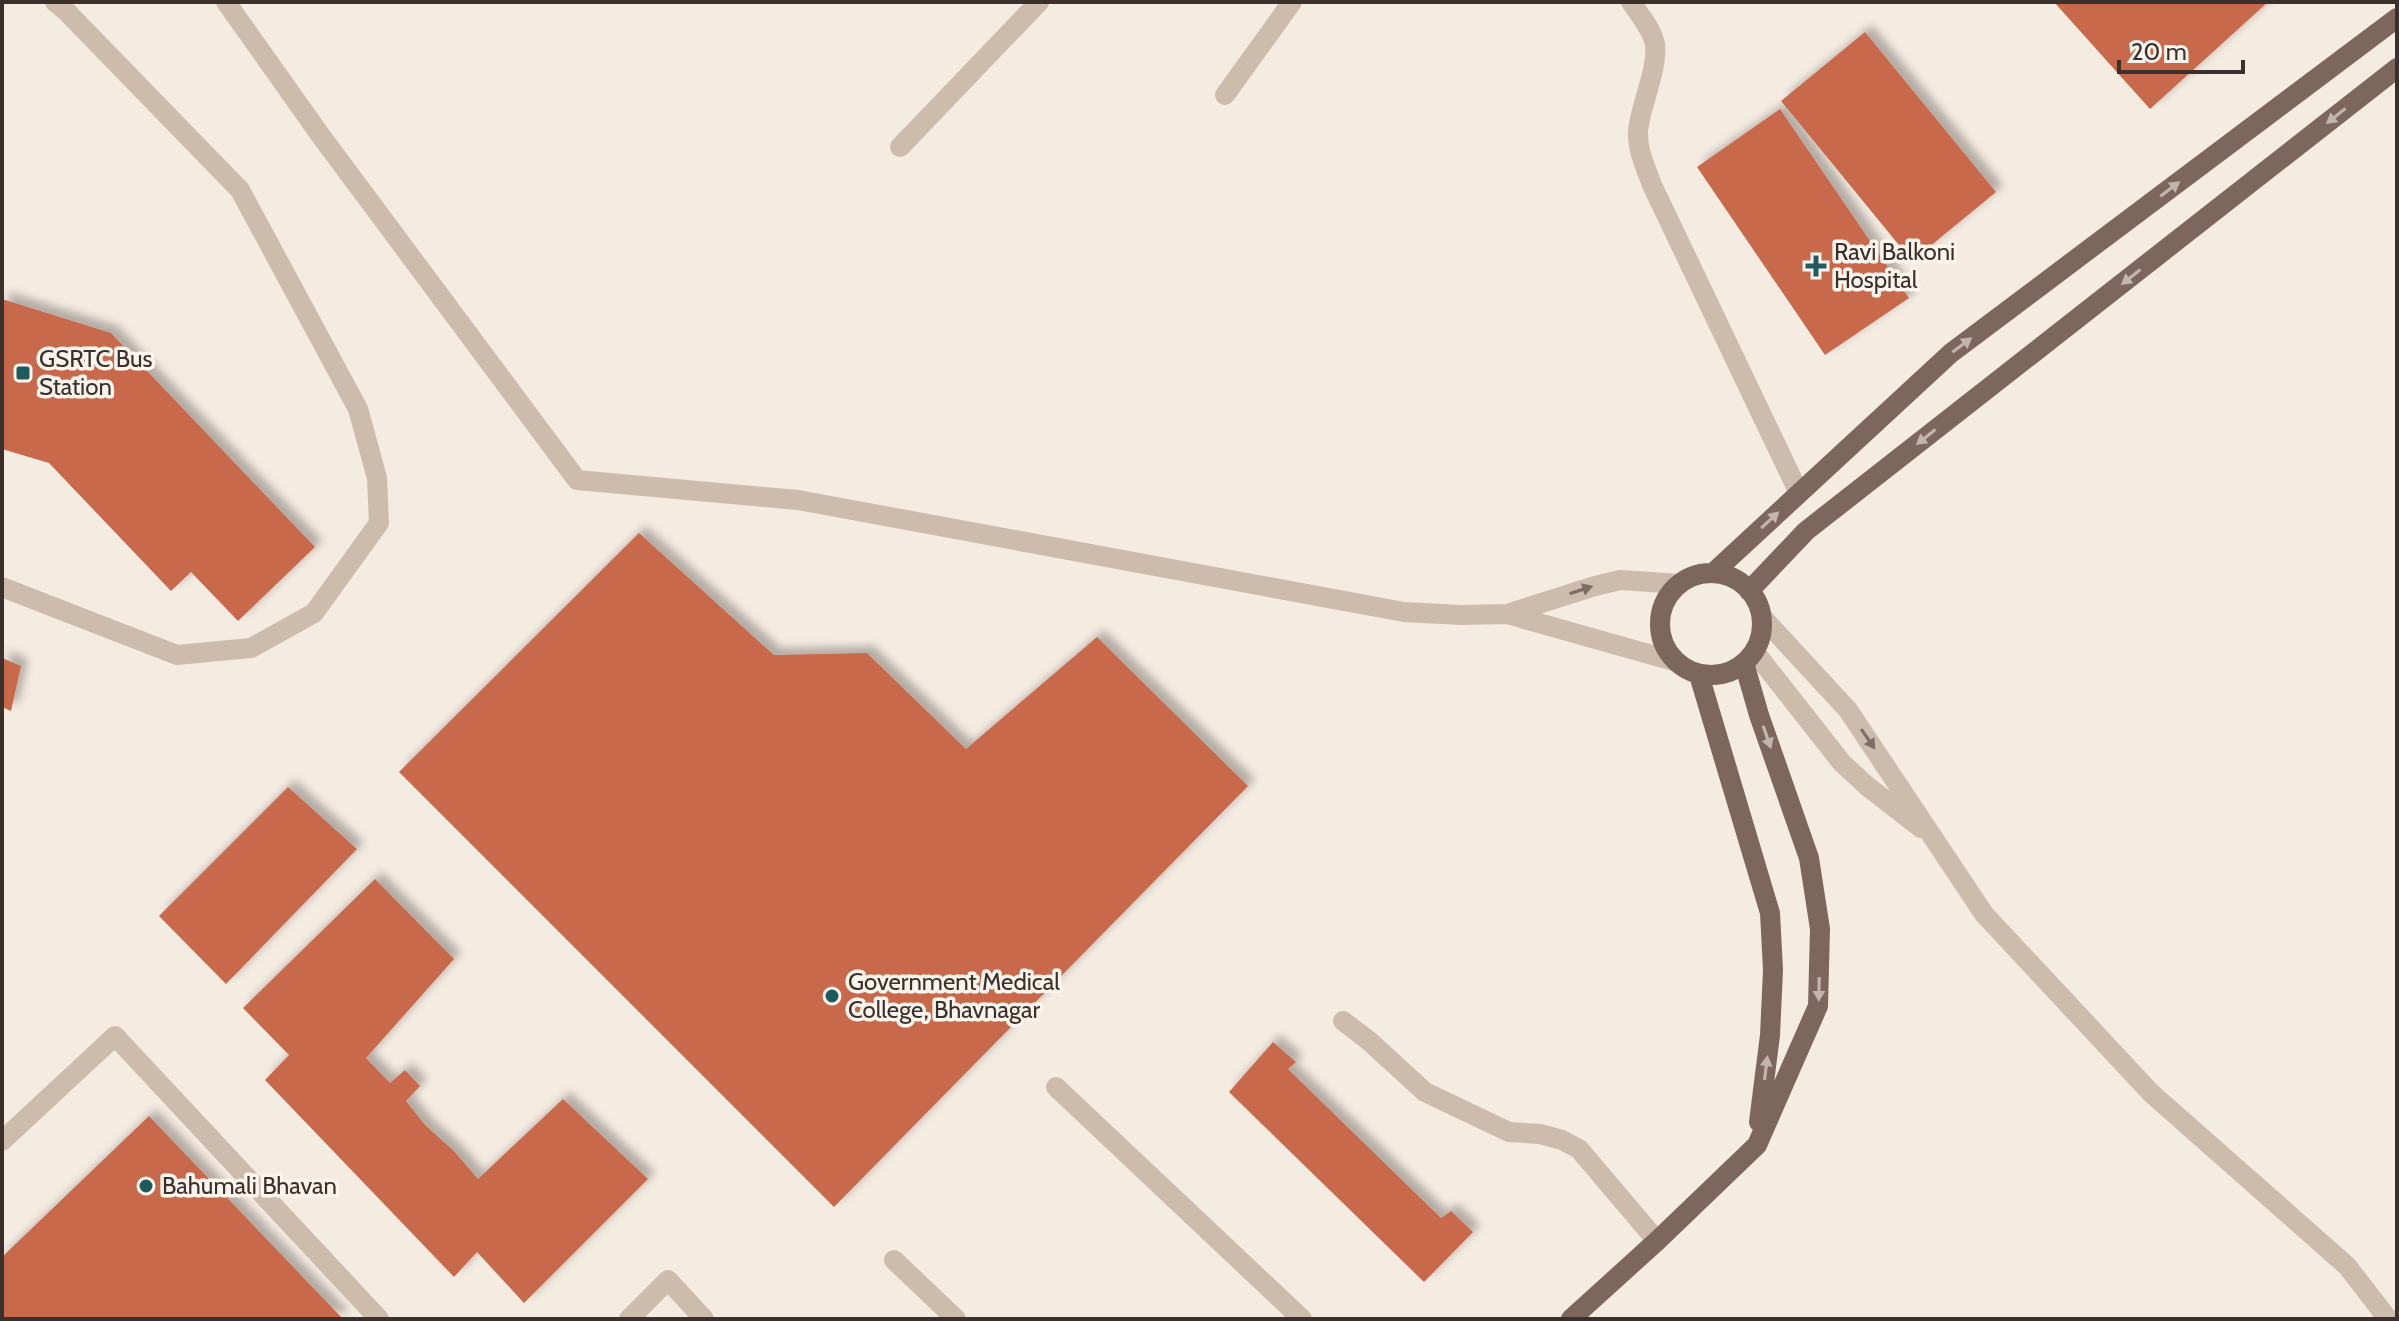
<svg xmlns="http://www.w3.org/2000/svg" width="2399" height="1321" viewBox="0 0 2399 1321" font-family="Cabin,sans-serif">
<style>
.building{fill:#c8694b;filter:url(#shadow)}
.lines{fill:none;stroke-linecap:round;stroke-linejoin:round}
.minor{stroke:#cdbbac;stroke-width:20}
.major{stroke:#7d675c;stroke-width:20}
.oneway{fill:#c2b5ac}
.oneway2{fill:#7d6f65}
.poi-dot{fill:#1f5a5e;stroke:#fbf5ee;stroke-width:3}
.labels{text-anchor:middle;stroke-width:7;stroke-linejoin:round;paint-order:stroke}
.poi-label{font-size:24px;fill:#3b302b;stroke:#fbf5ee;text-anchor:start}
</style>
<defs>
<filter id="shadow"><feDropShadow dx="7" dy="-7" stdDeviation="4" flood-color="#0004"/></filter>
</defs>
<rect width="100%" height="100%" fill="#f4ebe1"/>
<path class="building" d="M 2054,2 L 2268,2 L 2150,109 Z
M 1865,32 L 1996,192 L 1912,261 L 1781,101 Z
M 1780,109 L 1909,298 L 1825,355 L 1697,167 Z
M 2,299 L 111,333 L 315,547 L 238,621 L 191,572 L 171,591 L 49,463 L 2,449 Z
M 639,533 L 774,655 L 867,653 L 966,749 L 1097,637 L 1248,786 L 834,1207 L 399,772 Z
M 2,658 L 21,666 L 11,711 L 2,707 Z
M 288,787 L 357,849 L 226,984 L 159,916 Z
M 375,879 L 454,959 L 366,1058 L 390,1083 L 405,1070 L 420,1086 L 406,1101 L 425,1125 L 454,1151 L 478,1179 L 563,1099 L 648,1179 L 524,1303 L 477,1252 L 454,1277 L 265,1080 L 289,1055 L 243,1008 Z
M 1273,1042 L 1296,1062 L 1288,1069 L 1441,1218 L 1451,1211 L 1473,1232 L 1424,1282 L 1229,1092 Z
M 149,1116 L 343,1319 L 2,1319 L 2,1257 Z"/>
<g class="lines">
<path class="minor" d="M 226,2 L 321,136 L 577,480 L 798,500 L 1404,612 L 1461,615 L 1507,614 L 1595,586 L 1620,580 L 1680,584
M 1631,2 C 1639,14 1653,30 1655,45 C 1658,69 1640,107 1638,131 C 1637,150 1646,168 1652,185 L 1799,493
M 1225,95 L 1292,2
M 900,147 L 1039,2
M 2,587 L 177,655 L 251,648 L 314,613 L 379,523 L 377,478 L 358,409 L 240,190 L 66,11 L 55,2
M 1507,614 L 1677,662
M 1762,617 L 1848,710 L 1984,914 L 2151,1093 L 2347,1266 L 2388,1319
M 1754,651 L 1842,763 L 1867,786 L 1921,828
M 1343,1021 L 1368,1040 L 1425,1092 L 1509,1132 L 1540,1134 L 1562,1140 L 1579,1149 L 1657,1241
M 1056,1087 L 1302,1319
M 2,1141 L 115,1036 L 379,1319
M 894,1260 L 956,1319
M 629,1319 L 668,1280 L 704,1319"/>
<path class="major" d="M 1713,573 L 1951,353 L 2397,18
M1660 624a51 51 0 1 1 102 0a51 51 0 1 1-102 0Z
M 1749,591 L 1806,531 L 2397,68
M 1699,675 L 1770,913 L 1773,970 L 1770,1035 L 1759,1122
M 1571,1319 L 1657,1241 L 1757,1145 L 1818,1006 L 1820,929 L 1809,858 L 1759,715 L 1744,663"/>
</g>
<defs><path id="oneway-solid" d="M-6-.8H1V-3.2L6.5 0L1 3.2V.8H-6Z" transform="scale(2)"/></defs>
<g class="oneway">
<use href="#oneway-solid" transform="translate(2336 116) rotate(142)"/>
<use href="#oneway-solid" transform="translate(2170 189) rotate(-37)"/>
<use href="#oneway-solid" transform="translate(2131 277) rotate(142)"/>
<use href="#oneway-solid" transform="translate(1962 345) rotate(-37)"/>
<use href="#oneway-solid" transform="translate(1926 437) rotate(142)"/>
<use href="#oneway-solid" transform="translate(1770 520) rotate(-43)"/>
<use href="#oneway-solid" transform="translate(1767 737) rotate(71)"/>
<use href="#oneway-solid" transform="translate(1819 989) rotate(91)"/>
<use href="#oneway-solid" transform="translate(1766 1068) rotate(-83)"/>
</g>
<g class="oneway2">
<use href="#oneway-solid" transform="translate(1581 590) rotate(-18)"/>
<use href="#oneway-solid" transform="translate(1868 739) rotate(56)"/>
</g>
<g class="poi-dot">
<path d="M1812 254h8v8h8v8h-8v8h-8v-8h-8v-8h8z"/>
<rect x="15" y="365" width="16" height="16" rx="4"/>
<circle cx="832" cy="996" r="8"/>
<circle cx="146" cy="1186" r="8"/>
</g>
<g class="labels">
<g class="poi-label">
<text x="1834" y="260">Ravi Balkoni<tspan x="1834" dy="28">Hospital</tspan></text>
<text x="39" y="367">GSRTC Bus<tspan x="39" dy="28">Station</tspan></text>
<text x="848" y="990">Government Medical<tspan x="848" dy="28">College, Bhavnagar</tspan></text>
<text x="162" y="1194">Bahumali Bhavan</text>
</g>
</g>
<rect width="2399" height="1321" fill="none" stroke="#3b302b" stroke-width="8"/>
<path d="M2119 60v12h124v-12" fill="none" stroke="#3b302b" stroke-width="4"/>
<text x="2131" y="60" font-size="24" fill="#3b302b" stroke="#fbf5ee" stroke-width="6" paint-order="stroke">20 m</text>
</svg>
